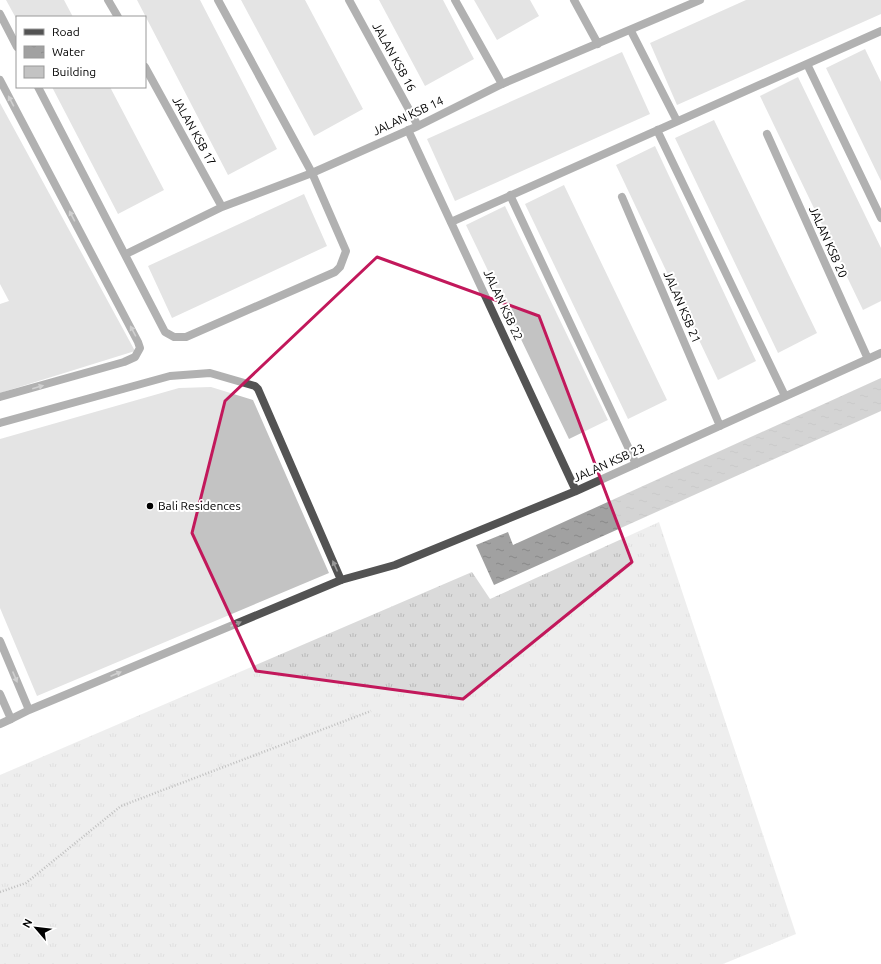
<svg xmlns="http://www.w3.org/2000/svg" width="881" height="964" viewBox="0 0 881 964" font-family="Ubuntu,sans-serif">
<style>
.grass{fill:url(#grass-tufts)}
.water{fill:url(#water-ripples)}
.building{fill:#c3c3c3}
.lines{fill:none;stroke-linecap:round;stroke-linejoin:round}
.path{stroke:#757575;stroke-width:2.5;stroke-dasharray:1 2;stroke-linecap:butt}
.lane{stroke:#535353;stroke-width:8}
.street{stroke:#535353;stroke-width:8}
.oneway{fill:#989898}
.marked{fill:none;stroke:#c2185b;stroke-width:3;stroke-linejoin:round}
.poi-dot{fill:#000;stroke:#fff;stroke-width:1.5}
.labels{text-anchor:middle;stroke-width:4;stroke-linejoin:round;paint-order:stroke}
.street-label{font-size:12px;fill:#000;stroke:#fff}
.poi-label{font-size:12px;fill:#000;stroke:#fff;text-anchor:start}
</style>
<defs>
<pattern id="grass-tufts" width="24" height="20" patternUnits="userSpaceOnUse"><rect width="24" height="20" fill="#dadada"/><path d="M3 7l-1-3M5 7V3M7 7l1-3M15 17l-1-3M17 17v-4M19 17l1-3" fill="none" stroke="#b9b9b9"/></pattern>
<pattern id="water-ripples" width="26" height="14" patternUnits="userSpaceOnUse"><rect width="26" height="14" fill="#a1a1a1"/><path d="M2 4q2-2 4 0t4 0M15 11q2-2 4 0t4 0" fill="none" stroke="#898989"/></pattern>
</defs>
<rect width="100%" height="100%" fill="#fff"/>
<path class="grass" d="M 659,522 L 796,934 L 723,964 L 0,964 L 0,775 L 472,572 L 490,599 Z"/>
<path class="water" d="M 881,378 L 881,411 L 494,585 L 476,545 L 508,532 L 513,545 Z"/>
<path class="building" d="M 6,0 L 64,0 L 73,17 L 17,17 L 17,20 Z
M 137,0 L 200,0 L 277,149 L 228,175 Z
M 241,0 L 305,0 L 363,109 L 314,136 Z
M 379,0 L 443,0 L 474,59 L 425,86 Z
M 474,0 L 530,0 L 539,16 L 497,40 Z
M 746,0 L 881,0 L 881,14 L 677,105 L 650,43 Z
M 865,49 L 881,82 L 881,181 L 826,68 Z
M 622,52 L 650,114 L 455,201 L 427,139 Z
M 798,77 L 881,248 L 881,301 L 863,310 L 760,96 Z
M 52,87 L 110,87 L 164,190 L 118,214 Z
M 0,103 L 135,351 L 0,393 L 0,304 L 9,301 L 0,284 Z
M 714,120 L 817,333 L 778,353 L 675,138 Z
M 655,146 L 756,361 L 718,380 L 616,165 Z
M 564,185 L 667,400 L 628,419 L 525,204 Z
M 304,194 L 327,246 L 172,318 L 148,266 Z
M 505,206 L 608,420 L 569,439 L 466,225 Z
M 211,387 L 253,400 L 329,573 L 37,696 L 0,608 L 0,439 L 179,388 Z"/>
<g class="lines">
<path class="path" d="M 0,892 L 26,883 L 121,806 L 371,711"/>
<path class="lane" d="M 455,0 L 502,84
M 0,14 L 17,47
M 631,31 L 677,121
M 807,64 L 881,218
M 0,80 L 138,342 L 140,348 L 135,357 L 124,362 L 0,397
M 38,87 L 165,332 L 174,337 L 186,337 L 335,272 L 340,267 L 346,251 L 312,173 L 218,0
M 657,130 L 785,396
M 510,195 L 636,464
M 451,222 L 881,31
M 0,423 L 170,376 L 210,373 L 255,386 L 258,389 L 341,580 L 29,710 L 0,641
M 11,719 L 29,710"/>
<path class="street" d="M 108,0 L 118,17
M 349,0 L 418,126
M 574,0 L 598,44
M 145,67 L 222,207
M 408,130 L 576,491
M 767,134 L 868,359
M 622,197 L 720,426
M 126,254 L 222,207 L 312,173 L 418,126 L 502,84 L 700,0
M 341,580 L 395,565 L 576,491 L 881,353
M 0,694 L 11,719 L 0,724"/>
</g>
<defs><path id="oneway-solid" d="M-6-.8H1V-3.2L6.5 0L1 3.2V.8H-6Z"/></defs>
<g class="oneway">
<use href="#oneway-solid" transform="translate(11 101) rotate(-118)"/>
<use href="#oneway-solid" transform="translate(72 216) rotate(-118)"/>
<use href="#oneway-solid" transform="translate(133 331) rotate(-118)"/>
<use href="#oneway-solid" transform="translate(38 387) rotate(-16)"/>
<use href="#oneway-solid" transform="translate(335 566) rotate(-114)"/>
<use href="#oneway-solid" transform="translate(236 624) rotate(-23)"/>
<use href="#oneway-solid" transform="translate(116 674) rotate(-23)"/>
<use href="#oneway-solid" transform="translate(15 677) rotate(67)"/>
</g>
<path d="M0 0H881V964H0ZM 377,257 L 539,316 L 632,562 L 463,699 L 256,671 L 192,533 L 225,401 Z" fill="#fff" fill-opacity=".55" fill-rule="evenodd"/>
<path class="marked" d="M 377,257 L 539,316 L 632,562 L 463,699 L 256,671 L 192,533 L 225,401 Z"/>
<circle class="poi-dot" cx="150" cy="506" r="4"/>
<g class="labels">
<g class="street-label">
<text transform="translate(394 57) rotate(61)" y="4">JALAN KSB 16</text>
<text transform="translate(408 116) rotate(-25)" y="4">JALAN KSB 14</text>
<text transform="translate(194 131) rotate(61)" y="4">JALAN KSB 17</text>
<text transform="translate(828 242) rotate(66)" y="4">JALAN KSB 20</text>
<text transform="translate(503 305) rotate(65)" y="4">JALAN KSB 22</text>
<text transform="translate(682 307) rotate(67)" y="4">JALAN KSB 21</text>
<text transform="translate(609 463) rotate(-24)" y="4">JALAN KSB 23</text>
</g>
<g class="poi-label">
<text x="158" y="510">Bali Residences</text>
</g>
</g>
<rect x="16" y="16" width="130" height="72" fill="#ffffff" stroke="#999999"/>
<rect x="24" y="29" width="20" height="6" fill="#535353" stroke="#999999"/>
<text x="52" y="36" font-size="12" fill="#000000">Road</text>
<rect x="24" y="46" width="20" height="12" fill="url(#water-ripples)" stroke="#999999"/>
<text x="52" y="56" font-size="12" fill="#000000">Water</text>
<rect x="24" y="66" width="20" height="12" fill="#c3c3c3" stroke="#999999"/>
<text x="52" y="76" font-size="12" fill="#000000">Building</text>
<g transform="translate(36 928) rotate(298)" stroke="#ffffff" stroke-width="3" paint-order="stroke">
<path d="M0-3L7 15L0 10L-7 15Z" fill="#000000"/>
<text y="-6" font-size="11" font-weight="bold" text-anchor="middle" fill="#000000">N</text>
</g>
</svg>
